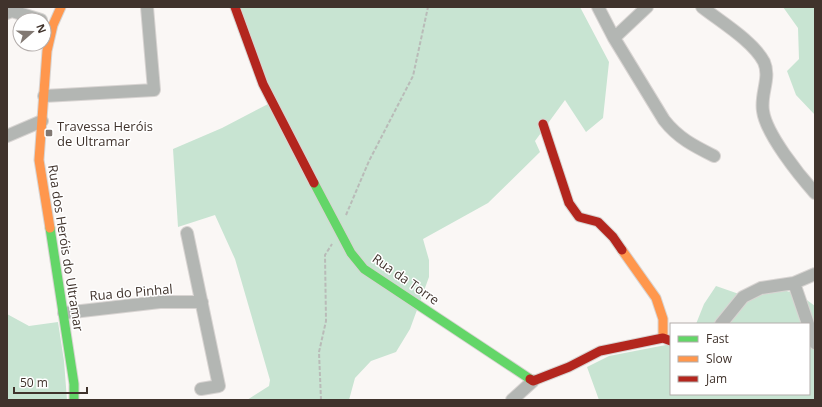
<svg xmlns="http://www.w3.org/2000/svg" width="822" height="407" viewBox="0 0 822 407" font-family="'Open Sans',sans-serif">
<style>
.forest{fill:#c8e4d2}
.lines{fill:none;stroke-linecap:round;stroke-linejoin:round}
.street-casing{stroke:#d8d4d2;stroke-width:14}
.fast-casing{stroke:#d8d4d2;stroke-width:11}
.slow-casing{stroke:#d8d4d2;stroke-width:11}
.jam-casing{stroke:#d8d4d2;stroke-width:11}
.path{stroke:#b9bbb8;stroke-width:2;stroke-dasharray:4 2;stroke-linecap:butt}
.street{stroke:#b3b6b3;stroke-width:12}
.fast{stroke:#63d668;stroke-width:9}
.slow{stroke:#ff974d;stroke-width:9}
.jam{stroke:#b3261e;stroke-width:9}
.poi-dot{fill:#817872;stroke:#fff;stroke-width:1.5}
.labels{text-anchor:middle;stroke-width:3;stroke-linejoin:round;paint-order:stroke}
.poi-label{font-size:13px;fill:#40332c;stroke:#fff;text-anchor:start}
.street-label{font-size:13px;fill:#40332c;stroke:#fff}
</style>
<rect width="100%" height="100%" fill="#faf7f5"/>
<path class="forest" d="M 235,7 L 580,7 L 609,62 L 603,118 L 586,132 L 565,100 L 535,141 L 540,152 L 488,203 L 423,239 L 429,260 L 429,277 L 410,329 L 396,352 L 371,361 L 355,378 L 349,400 L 247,400 L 269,386 L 270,380 L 235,259 L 215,215 L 178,227 L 173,149 L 222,128 L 272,102 Z
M 783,7 L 815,7 L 815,115 L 796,95 L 787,71 L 799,59 L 798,28 Z
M 716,286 L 739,294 L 780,289 L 800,295 L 815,306 L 815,400 L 599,400 L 587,367 L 609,356 L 671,344 L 671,394 L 809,394 L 809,324 L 696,324 L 704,304 Z
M 7,314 L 29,326 L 58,322 L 64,361 L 67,400 L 7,400 Z"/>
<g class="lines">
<defs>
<path id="street" d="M 598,7 L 614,38 L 664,120 C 678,138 694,146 714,156
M 702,7 C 721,22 753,41 764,62 C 771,78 760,94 763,111 C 766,134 799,175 815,193
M 7,13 L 12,11 L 41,20
M 614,38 L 647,7
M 44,96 L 154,90 L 147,7
M 7,136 L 42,121
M 187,233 L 219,386 L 201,389
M 794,283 L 808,324
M 64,313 L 160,302 L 202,302
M 721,324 L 743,297 L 761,288 L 794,283 L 815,274
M 809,326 L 815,343
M 512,400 L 533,381"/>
<path id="fast" d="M 314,183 L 351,253 L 364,269 L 530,379
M 50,228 L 74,384 L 74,400"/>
<path id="slow" d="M 50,228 L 39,160 L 47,51 L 53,25 L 61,7
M 622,250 L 656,298 L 663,319 L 663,338"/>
<path id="jam" d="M 235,7 L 263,84 L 314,183
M 543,124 L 569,203 L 579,217 L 598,222 L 613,237 L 622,250
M 530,379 L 533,381 L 569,367 L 600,351 L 663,338 L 671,341"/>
</defs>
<use href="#street" class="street-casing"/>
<use href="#fast" class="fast-casing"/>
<use href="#slow" class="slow-casing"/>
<use href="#jam" class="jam-casing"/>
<path class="path" d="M 346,215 L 369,161 L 413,76 L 428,7
M 321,400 L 319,352 L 326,321 L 325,255 L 332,244"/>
<use href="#street" class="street"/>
<use href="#fast" class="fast"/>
<use href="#slow" class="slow"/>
<use href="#jam" class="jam"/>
</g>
<rect class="poi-dot" x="45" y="129" width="8" height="8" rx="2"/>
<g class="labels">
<g class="poi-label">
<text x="57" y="131">Travessa Heróis<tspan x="57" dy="15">de Ultramar</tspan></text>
</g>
<g class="street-label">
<text transform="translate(66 248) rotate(81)" y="5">Rua dos Heróis do Ultramar</text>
<text transform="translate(406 279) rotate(35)" y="5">Rua da Torre</text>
<text transform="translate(131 292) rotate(-5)" y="5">Rua do Pinhal</text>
</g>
</g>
<rect width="822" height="407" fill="none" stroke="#40332c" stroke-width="16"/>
<rect x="670" y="323" width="140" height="72" fill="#ffffff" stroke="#b3adab"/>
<rect x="678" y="336" width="20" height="6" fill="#63d668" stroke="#b3adab"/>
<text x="706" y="343" font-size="12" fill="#40332c">Fast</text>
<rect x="678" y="356" width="20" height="6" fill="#ff974d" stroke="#b3adab"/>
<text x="706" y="363" font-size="12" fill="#40332c">Slow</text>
<rect x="678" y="376" width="20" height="6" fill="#b3261e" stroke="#b3adab"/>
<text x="706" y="383" font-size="12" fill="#40332c">Jam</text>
<g transform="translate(32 32) rotate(70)"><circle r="19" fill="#ffffff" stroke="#b3adab"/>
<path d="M0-3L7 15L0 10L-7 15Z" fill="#817872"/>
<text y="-6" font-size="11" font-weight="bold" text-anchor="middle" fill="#40332c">N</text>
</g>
<path d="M14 387v6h73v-6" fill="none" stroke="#40332c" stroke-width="2"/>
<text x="20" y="387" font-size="12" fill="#40332c" stroke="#ffffff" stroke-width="3" paint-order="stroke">50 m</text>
</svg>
